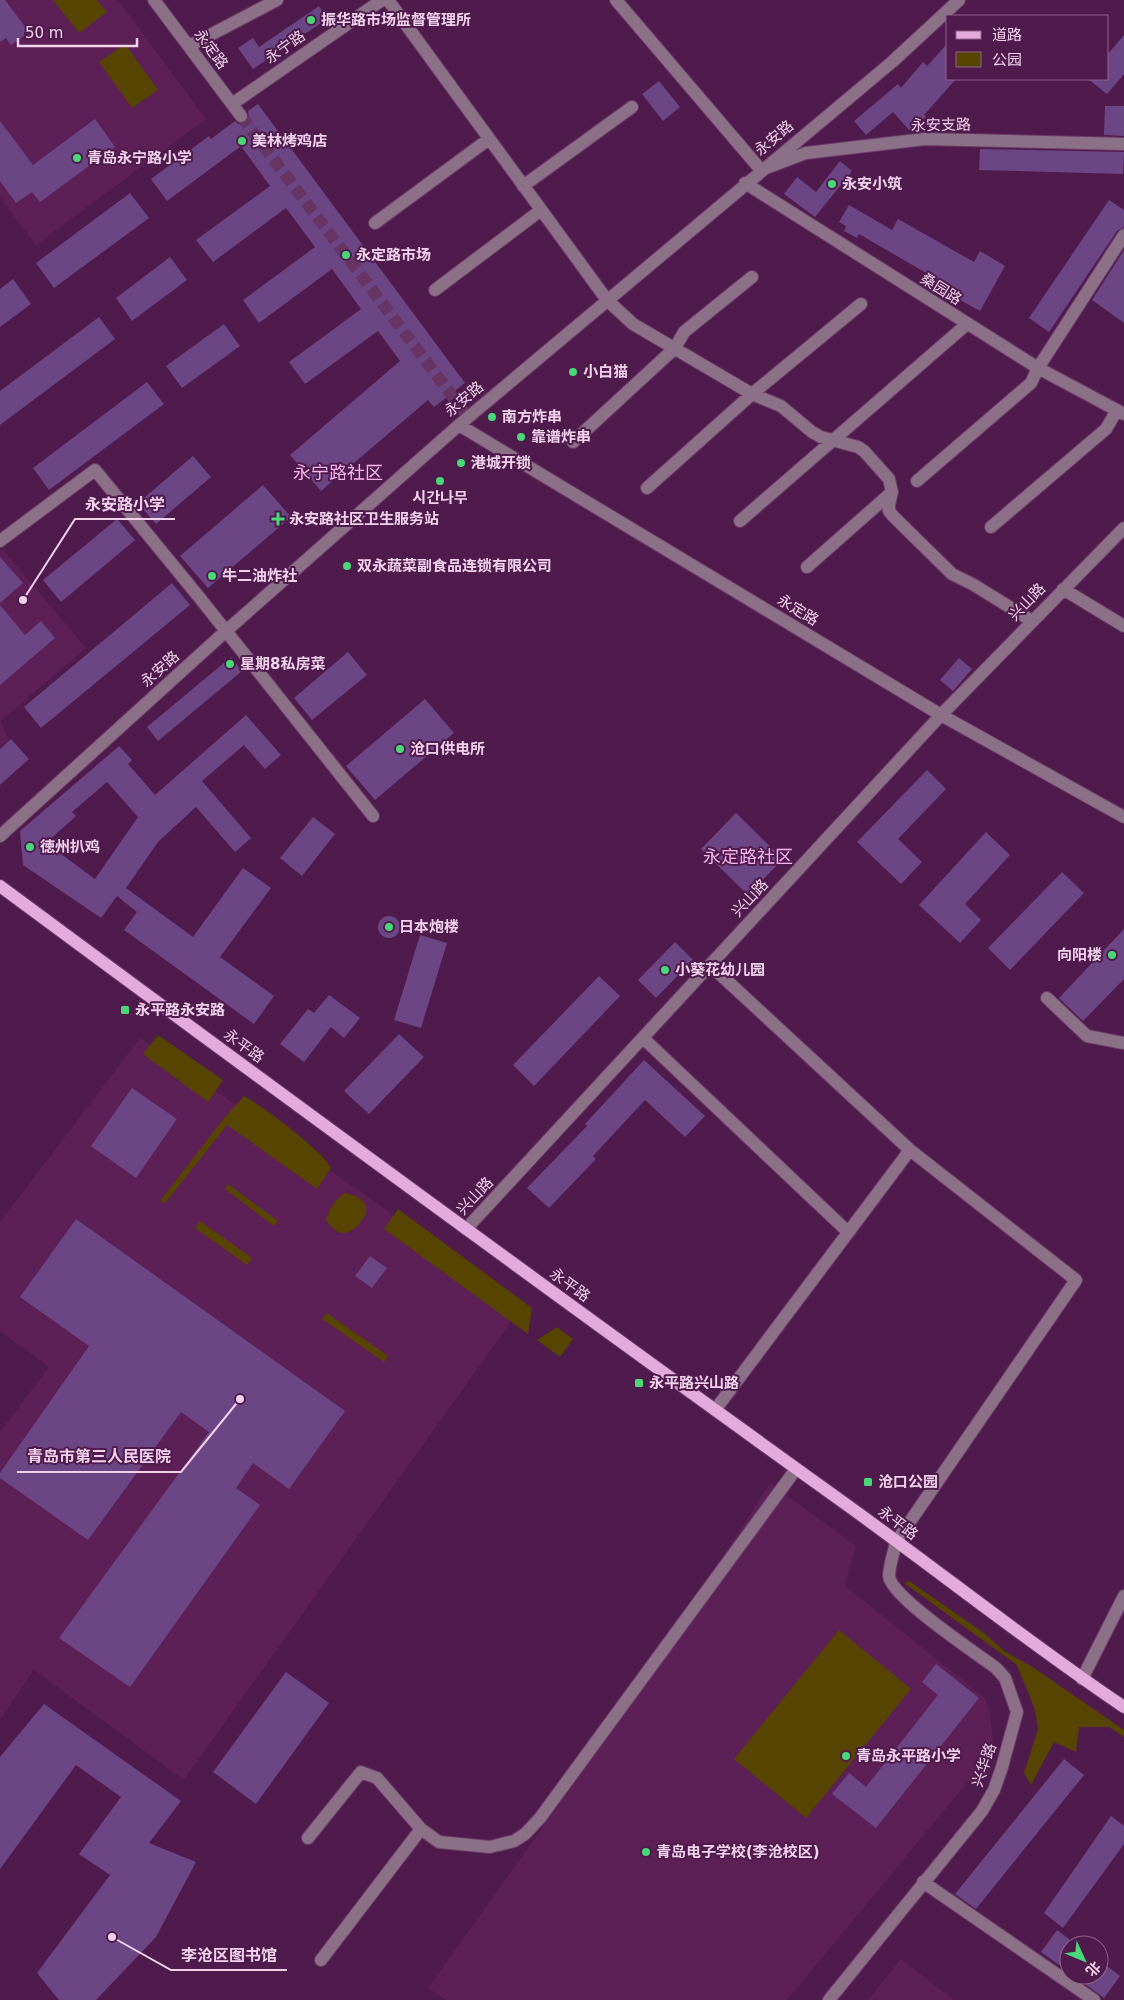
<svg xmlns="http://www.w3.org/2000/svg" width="1124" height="2000" viewBox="0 0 1124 2000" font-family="'DejaVu Sans','Noto Sans SC','Noto Sans KR',sans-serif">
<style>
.built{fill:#5c2057}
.green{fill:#574400}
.building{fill:#6c4684;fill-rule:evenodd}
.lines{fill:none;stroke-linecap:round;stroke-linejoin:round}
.minor-tunnel{stroke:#673564;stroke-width:12;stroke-dasharray:12 6;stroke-linecap:butt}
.minor-casing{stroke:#6c3b69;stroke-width:14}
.major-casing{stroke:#6c3b69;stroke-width:14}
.minor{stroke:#8b7087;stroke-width:12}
.major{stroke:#e2abdb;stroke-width:12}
.poi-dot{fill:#49d778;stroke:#4f1a4c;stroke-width:2}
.labels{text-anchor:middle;stroke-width:4;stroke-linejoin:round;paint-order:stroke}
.poi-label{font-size:15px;font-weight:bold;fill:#f2d1ed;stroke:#4f1a4c;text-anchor:start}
.street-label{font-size:15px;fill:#f2d1ed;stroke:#4f1a4c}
.quarter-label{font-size:18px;fill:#f7b6ef;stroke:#4f1a4c}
.leader{fill:none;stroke:#f2d1ed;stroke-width:2}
.callout-dot{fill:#f2d1ed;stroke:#4f1a4c;stroke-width:2}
.callout-label{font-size:16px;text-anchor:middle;font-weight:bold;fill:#f2d1ed;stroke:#4f1a4c;stroke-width:4;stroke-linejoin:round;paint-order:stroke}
</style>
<rect width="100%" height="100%" fill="#4f1a4c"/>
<path class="built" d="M 0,0 L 118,0 L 206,119 L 36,245 L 0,198 Z
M 3,550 L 86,648 L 1,721 L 9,741 L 0,745 L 0,552 Z
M 140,1038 L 523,1305 L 184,1780 L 34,1670 L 0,1720 L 0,1432 L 49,1367 L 0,1331 L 0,1222 Z
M 770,1483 L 856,1546 L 845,1586 L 984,1697 L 989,1708 L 993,1739 L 990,1752 L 986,1760 L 787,2000 L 446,2000 L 428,1988 L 613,1729 Z
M 901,1959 L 954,2000 L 868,2000 Z"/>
<path class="green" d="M 53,0 L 97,0 L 107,12 L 79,33 Z
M 125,44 L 158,90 L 132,108 L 99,62 Z
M 158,1035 L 223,1080 L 208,1102 L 143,1054 Z
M 244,1096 C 261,1105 324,1152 331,1168 L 317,1189 L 227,1125 L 165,1203 L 160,1201 L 225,1117 Z
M 228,1184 L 278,1221 L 274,1226 L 225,1189 Z
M 344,1193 C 363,1196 374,1207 360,1223 C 347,1238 337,1236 326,1220 C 329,1209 335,1200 344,1193 Z
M 398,1209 L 532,1308 L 528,1334 L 384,1229 Z
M 200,1221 L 252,1258 L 247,1265 L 195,1228 Z
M 327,1313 L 388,1356 L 384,1362 L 322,1319 Z
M 557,1327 L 573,1339 L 560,1357 L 537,1340 Z
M 909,1581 L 984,1633 L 1004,1651 L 1034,1668 L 1124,1730 L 1124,1737 L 1109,1727 L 1079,1727 L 1076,1752 L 1054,1742 L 1031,1785 L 1024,1773 L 1038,1729 L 1035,1710 L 1017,1665 L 904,1583 Z
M 839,1630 L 911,1689 L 806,1818 L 734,1759 Z"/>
<path class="building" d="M 0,0 L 5,0 L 29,32 L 11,45 L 6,38 L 0,42 Z
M 319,6 L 327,19 L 253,69 L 238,48 L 253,38 L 259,47 Z
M 1124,35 L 1124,74 L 1107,94 L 1088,79 L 1108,79 L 1108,54 Z
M 948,43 L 948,79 L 956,79 L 924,115 L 926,117 L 910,131 L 893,112 L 866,135 L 854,121 L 898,84 L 901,88 L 923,62 L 927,66 Z
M 659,81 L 680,107 L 663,121 L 642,94 Z
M 258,104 L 465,383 L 434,407 L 428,400 L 321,491 L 290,455 L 400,361 L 378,331 L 305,384 L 289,362 L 361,309 L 332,269 L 259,323 L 243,300 L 315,247 L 286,208 L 213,262 L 196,240 L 270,186 L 241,146 L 167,201 L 151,179 L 209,136 L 211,139 L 235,121 L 238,124 L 245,123 L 249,119 L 248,111 Z
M 1105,106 L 1124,106 L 1124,136 L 1104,135 Z
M 95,119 L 115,147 L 40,202 L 32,192 L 16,203 L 0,181 L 0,121 L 33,165 Z
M 980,149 L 1124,152 L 1123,174 L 979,170 Z
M 840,161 L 852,171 L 815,217 L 784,194 L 797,177 L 816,192 Z
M 130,193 L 149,218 L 54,288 L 36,263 Z
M 1109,200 L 1124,210 L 1124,227 L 1117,231 L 1049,332 L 1029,318 Z
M 849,205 L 892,230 L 898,219 L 974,262 L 980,251 L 1005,266 L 980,311 L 944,291 L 947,285 L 859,234 L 857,238 L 844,231 L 846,226 L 839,222 Z
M 1124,250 L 1124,323 L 1092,300 Z
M 170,257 L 187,280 L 132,321 L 116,298 Z
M 13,279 L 31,304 L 0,327 L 0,289 Z
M 99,317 L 115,339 L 0,425 L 0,391 Z
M 224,324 L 240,346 L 182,388 L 166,366 Z
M 147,382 L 164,404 L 49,490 L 33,468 Z
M 193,456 L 211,477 L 156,524 L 138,503 Z
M 263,485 L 291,517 L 208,588 L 180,556 Z
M 117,519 L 135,540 L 61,602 L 43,580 Z
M 0,557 L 23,583 L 0,603 Z
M 172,583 L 190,605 L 41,728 L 24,707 Z
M 0,605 L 25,635 L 41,621 L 55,638 L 0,685 Z
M 348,652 L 367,675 L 312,720 L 294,698 Z
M 231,657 L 242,671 L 158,741 L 147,727 Z
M 959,658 L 972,669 L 953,691 L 940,680 Z
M 425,699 L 454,733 L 375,800 L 346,766 Z
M 246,715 L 281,755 L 265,769 L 244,745 L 202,781 L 251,838 L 235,852 L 196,807 L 158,842 L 126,888 L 193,937 L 243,868 L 271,888 L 220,957 L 274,996 L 254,1024 L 124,930 L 137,912 L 117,896 L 101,918 L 23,865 L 20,831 L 119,746 L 132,760 L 128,764 L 155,795 ZM 107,782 L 138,817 L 95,879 L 46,843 L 76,816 L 72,812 Z
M 11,739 L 29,759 L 0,785 L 0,749 Z
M 927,770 L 946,789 L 898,839 L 922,862 L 901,884 L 857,842 Z
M 736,813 L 783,859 L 748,895 L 701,849 Z
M 313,817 L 335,834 L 302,876 L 280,858 Z
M 986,832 L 1010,855 L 965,904 L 981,920 L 960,943 L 919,905 Z
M 1062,872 L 1084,893 L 1010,970 L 988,948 Z
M378 927a11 11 0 1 1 22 0a11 11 0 1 1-22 0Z
M 1124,929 L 1124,979 L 1083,1021 L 1059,998 Z
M 420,935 L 447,943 L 421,1028 L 394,1020 Z
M 675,942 L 693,960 L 656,998 L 638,980 Z
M 599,976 L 620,996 L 534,1086 L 513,1065 Z
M 329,995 L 360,1018 L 344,1038 L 331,1027 L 304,1062 L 280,1044 L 308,1009 L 314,1013 Z
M 399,1034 L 424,1057 L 369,1114 L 344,1091 Z
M 644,1060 L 705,1116 L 685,1137 L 645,1100 L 593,1156 L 596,1159 L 549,1208 L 527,1188 L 587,1126 L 585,1124 Z
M 132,1088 L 177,1119 L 136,1178 L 91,1146 Z
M 76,1219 L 345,1411 L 289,1489 L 253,1463 L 236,1488 L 260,1505 L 130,1687 L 59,1638 L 209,1432 L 181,1412 L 88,1540 L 0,1478 L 0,1473 L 89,1346 L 20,1297 Z
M 370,1256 L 387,1268 L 372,1288 L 355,1276 Z
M 936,1664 L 979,1698 L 876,1828 L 832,1794 L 849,1773 L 866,1787 L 938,1695 L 922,1682 Z
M 286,1672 L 329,1703 L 256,1804 L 213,1772 Z
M 44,1704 L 181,1801 L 149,1843 L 196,1862 L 156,1937 L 96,2000 L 59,2000 L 37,1973 L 110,1875 L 79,1854 L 121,1797 L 76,1765 L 0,1869 L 0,1757 Z
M 1064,1759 L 1084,1775 L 976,1909 L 955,1894 Z
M 1111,1816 L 1124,1826 L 1124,1844 L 1063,1928 L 1044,1913 Z
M 1057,1930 L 1069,1939 L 1069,1972 L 1041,1952 Z
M 1099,1960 L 1120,1976 L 1104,1998 L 1073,1975 L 1099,1975 Z"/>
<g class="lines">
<path class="minor-tunnel" d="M 241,116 L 468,417"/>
<defs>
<path id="minor" d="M 154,0 L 241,116
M 388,0 L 607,300 L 633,324 L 752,394 L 781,406 L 812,432 L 821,437 L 858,447 L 864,451 L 889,479 L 892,492 L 889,505 L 889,511 L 893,516 L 952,574 L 974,585 L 1032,621
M 616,0 L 761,170 L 806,153 L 925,139 L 1124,144
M 189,46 L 277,0
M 232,104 L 382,0
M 745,183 L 1038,368 L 1124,414
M 523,186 L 632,107
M 375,223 L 489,139
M 435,290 L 541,210
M 459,425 L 941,715 L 1124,817
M 573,442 L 675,348 L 684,332 L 752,277
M 917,481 L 1031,383 L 1038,368 L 1124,235
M 647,488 L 752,394 L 861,304
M 740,521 L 967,324
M 991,527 L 1106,429 L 1117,410
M 0,541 L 95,470 L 199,597 L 373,816
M 807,567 L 892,492
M 1063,589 L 1124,626
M 0,836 L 226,631 L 459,425 L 892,62 L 959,0
M 710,965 L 910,1150 L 1076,1280 L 896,1542 C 894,1552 889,1566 889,1576 C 891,1597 976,1653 996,1668 L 1005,1678 L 1017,1712 L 1002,1767 L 994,1790 L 982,1811 L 829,2000
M 1047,998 L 1087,1036 L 1124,1043
M 643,1038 L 848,1232
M 466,1229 L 941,715 L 1124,528
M 715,1410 L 910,1150
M 1082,1679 L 1124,1596
M 308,1838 L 361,1772 L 377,1778 L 421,1829
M 923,1882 L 1094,2000
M 321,1960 L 421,1829 L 439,1842 L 490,1847 L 514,1841 L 525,1834 L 540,1818 L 796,1469"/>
<path id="major" d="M 0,886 C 281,1094 563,1301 847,1505 C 940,1572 1029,1643 1124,1707"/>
</defs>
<use href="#minor" class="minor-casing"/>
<use href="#major" class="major-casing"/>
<use href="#minor" class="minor"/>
<use href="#major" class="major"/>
</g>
<g class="poi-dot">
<circle cx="311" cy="20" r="5"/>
<circle cx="242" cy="141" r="5"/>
<circle cx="77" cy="158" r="5"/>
<circle cx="832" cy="184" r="5"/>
<circle cx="346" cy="255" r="5"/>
<circle cx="573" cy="372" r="5"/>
<circle cx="492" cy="417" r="5"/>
<circle cx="521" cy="437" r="5"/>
<circle cx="461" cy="463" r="5"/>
<circle cx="440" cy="481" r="5"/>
<path d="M275.5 511.5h5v5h5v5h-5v5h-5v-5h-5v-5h5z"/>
<circle cx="347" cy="566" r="5"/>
<circle cx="212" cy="576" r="5"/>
<circle cx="230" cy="664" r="5"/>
<circle cx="400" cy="749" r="5"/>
<circle cx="30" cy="847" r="5"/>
<circle cx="389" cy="927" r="5"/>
<circle cx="1112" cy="955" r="5"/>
<circle cx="665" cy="970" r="5"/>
<rect x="120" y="1005" width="10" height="10" rx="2.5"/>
<rect x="634" y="1378" width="10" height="10" rx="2.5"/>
<rect x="863" y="1477" width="10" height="10" rx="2.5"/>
<circle cx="846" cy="1756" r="5"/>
<circle cx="646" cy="1852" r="5"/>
</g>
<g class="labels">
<g class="poi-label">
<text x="321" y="25">振华路市场监督管理所</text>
<text x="252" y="146">美林烤鸡店</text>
<text x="87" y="163">青岛永宁路小学</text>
<text x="842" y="189">永安小筑</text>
<text x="356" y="260">永定路市场</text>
<text x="583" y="377">小白猫</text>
<text x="502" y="422">南方炸串</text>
<text x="531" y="442">靠谱炸串</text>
<text x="471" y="468">港城开锁</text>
<text x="440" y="503" text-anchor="middle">시간나무</text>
<text x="289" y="524">永安路社区卫生服务站</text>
<text x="357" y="571">双永蔬菜副食品连锁有限公司</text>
<text x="222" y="581">牛二油炸社</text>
<text x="240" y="669">星期8私房菜</text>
<text x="410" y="754">沧口供电所</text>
<text x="40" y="852">徳州扒鸡</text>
<text x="399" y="932">日本炮楼</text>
<text x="1102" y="960" text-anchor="end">向阳楼</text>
<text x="675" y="975">小葵花幼儿园</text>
<text x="135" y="1015">永平路永安路</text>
<text x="649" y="1388">永平路兴山路</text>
<text x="878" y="1487">沧口公园</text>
<text x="856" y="1761">青岛永平路小学</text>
<text x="656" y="1857">青岛电子学校(李沧校区)</text>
</g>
<g class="street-label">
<text transform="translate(285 47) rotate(-35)" y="5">永宁路</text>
<text transform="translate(211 49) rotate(53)" y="5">永定路</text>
<text transform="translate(941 125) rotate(-1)" y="5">永安支路</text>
<text transform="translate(774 138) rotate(-40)" y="5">永安路</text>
<text transform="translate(941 289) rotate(32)" y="5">桑园路</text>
<text transform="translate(464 399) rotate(-40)" y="5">永安路</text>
<text transform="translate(1027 602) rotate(-46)" y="5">兴山路</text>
<text transform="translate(798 610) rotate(31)" y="5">永定路</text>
<text transform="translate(160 669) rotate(-42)" y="5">永安路</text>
<text transform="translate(750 898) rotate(-47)" y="5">兴山路</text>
<text transform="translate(244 1046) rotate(36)" y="5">永平路</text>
<text transform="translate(475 1196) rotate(-47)" y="5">兴山路</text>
<text transform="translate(570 1285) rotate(36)" y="5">永平路</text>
<text transform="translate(898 1523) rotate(37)" y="5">永平路</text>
<text transform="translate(984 1765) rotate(-71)" y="5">兴华路</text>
</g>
<g class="quarter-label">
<text x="338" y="479">永宁路社区</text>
<text x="748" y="863">永定路社区</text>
</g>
</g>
<path class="leader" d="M23 600L75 519H175M240 1399L181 1472H17M112 1937L171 1970H287"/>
<g class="callout-dot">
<circle cx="23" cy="600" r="5"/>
<circle cx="240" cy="1399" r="5"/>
<circle cx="112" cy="1937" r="5"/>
</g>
<g class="callout-label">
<text x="125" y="510">永安路小学</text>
<text x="99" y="1462">青岛市第三人民医院</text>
<text x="229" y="1961">李沧区图书馆</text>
</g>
<rect x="946" y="15" width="162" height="65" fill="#4f1a4c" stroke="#90638c"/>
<rect x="956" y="31" width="25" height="8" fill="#e2abdb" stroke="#90638c"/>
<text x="992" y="40" font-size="15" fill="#f2d1ed">道路</text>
<rect x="956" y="52" width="25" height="15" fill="#574400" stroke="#90638c"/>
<text x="992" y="65" font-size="15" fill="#f2d1ed">公园</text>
<g transform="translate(1084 1960) rotate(134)"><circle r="24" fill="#4f1a4c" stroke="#90638c"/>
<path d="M0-4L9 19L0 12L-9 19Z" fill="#49d778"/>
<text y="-8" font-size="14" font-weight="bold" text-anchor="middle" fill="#f2d1ed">北</text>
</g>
<path d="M18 38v8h119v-8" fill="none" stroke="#f2d1ed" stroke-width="2.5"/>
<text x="25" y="38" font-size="15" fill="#f2d1ed" stroke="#4f1a4c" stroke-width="4" paint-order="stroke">50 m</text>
</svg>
